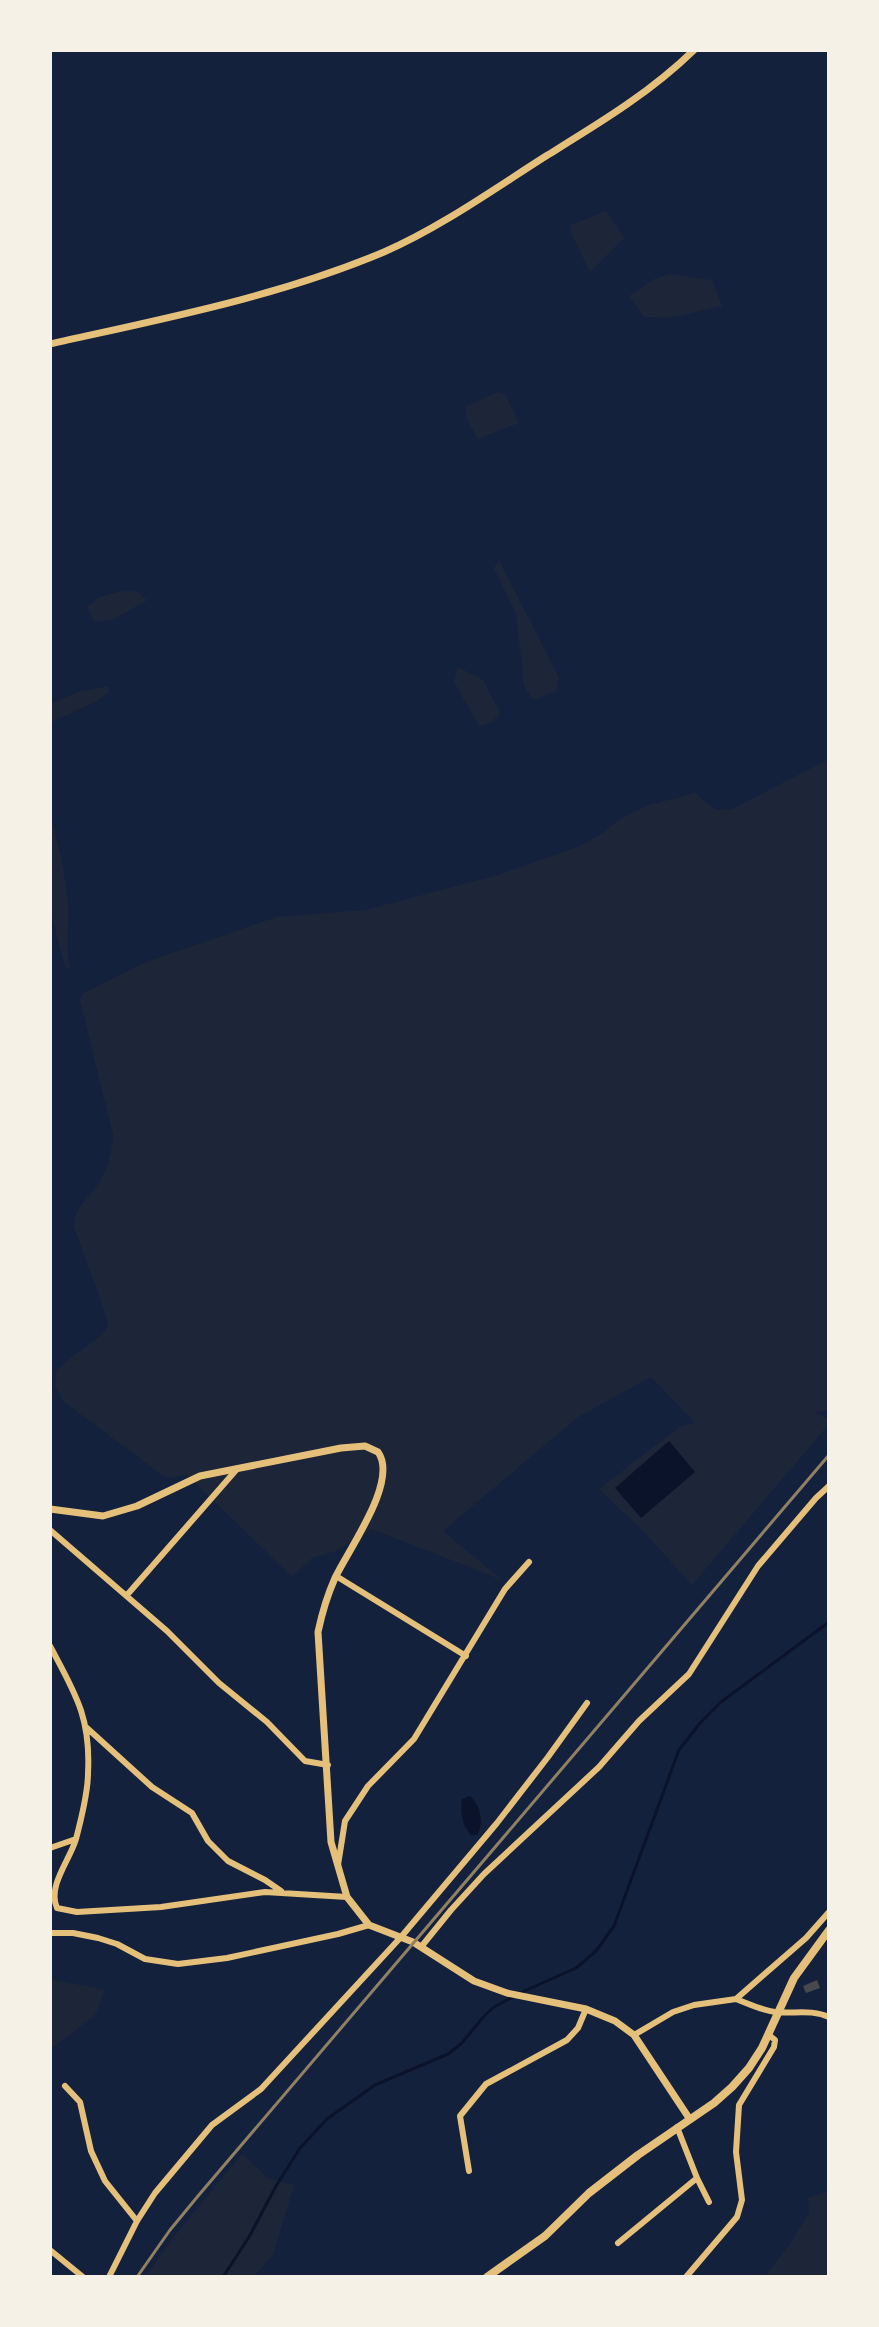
<svg xmlns="http://www.w3.org/2000/svg" width="879" height="2327" viewBox="0 0 879 2327" font-family="'Fira Sans Condensed',sans-serif">
<style>
.green{fill:#1d2539}
.water{fill:#0b132b}
.lines{fill:none;stroke-linecap:round;stroke-linejoin:round}
.stream{stroke:#0b132b;stroke-width:3}
.building{fill:#48494c}
.minor{stroke:#e5c07b;stroke-width:6}
.tertiary{stroke:#e5c07b;stroke-width:7}
.secondary{stroke:#e5c07b;stroke-width:8}
.rail{stroke:#918062;stroke-width:3}
</style>
<rect width="100%" height="100%" fill="#14213d"/>
<path class="green" d="M 606,211 L 624,238 L 590,272 L 571,233 L 571,225 Z
M 670,274 L 712,280 L 722,306 L 669,318 L 644,317 L 629,296 L 654,279 Z
M 498,392 L 505,394 L 519,423 L 478,439 L 465,416 L 466,406 Z
M 499,560 L 559,678 L 557,691 L 534,700 L 524,686 L 516,614 L 494,568 Z
M 124,590 L 137,592 L 147,600 L 115,619 L 94,622 L 87,607 L 100,597 Z
M 458,667 L 483,680 L 500,713 L 491,723 L 479,726 L 454,682 Z
M 109,686 L 108,693 L 97,701 L 50,723 L 50,704 L 78,692 Z
M 829,759 L 829,1410 L 811,1413 L 816,1413 L 829,1419 L 829,1424 L 692,1585 L 643,1531 L 599,1489 L 679,1427 L 695,1423 L 651,1377 L 578,1417 L 443,1531 L 502,1580 L 372,1529 L 336,1551 L 312,1558 L 292,1577 L 187,1475 L 166,1478 L 64,1402 L 55,1387 L 56,1371 C 72,1354 95,1345 108,1326 L 105,1312 L 74,1227 C 74,1209 86,1201 95,1188 C 107,1173 112,1153 113,1134 L 80,1000 L 82,994 L 148,961 L 277,917 L 365,910 L 498,875 L 580,846 L 604,832 L 621,818 L 649,805 L 695,793 L 716,810 L 732,809 Z
M 50,814 C 58,844 66,874 68,905 C 69,926 65,947 70,968 L 65,967 L 50,910 Z
M 50,1979 L 105,1990 L 95,2015 L 50,2050 Z
M 242,2154 L 268,2178 L 294,2185 L 273,2255 L 253,2277 L 145,2277 L 176,2234 Z
M 829,2190 L 829,2277 L 764,2277 L 788,2247 L 809,2213 L 808,2198 Z"/>
<path class="water" d="M 669,1441 L 695,1472 L 641,1518 L 615,1488 Z
M 470,1796 C 480,1804 485,1824 477,1835 L 471,1835 C 462,1825 460,1811 462,1799 Z"/>
<g class="lines">
<path class="stream" d="M 520,1993 L 576,1968 L 596,1951 L 614,1926 L 679,1750 L 701,1722 L 721,1702 L 829,1622
M 223,2277 L 249,2237 L 276,2186 L 300,2148 L 327,2119 L 375,2085 L 448,2054 L 461,2044 L 485,2015 L 494,2007 L 513,1997"/>
</g>
<path class="building" d="M 817,1980 L 820,1988 L 806,1993 L 803,1986 Z"/>
<g class="lines">
<path class="minor" d="M 50,1530 L 167,1631 L 219,1683 L 267,1722 L 305,1761 L 328,1765
M 336,1576 L 466,1656
M 127,1595 L 237,1469
M 50,1646 C 75,1693 91,1717 88,1773 C 88,1792 81,1820 76,1839 C 70,1860 47,1886 57,1908 L 77,1912 L 161,1907 L 265,1892 L 347,1897
M 87,1728 L 152,1787 L 192,1813 L 208,1841 L 228,1861 L 265,1880 L 281,1891
M 50,1848 L 76,1839
M 338,1865 L 345,1821 L 368,1786 L 414,1739 L 505,1589 L 529,1562
M 50,1933 L 73,1933 L 98,1938 L 117,1944 L 145,1959 L 178,1964 L 227,1958 L 338,1934 L 369,1925
M 421,1947 L 451,1910 L 484,1874 L 599,1767 L 639,1721 L 689,1674 L 758,1566 L 816,1498 L 829,1486
M 736,1999 C 749,2004 761,2010 775,2012 C 793,2014 812,2009 829,2017
M 634,2035 L 673,2012 L 694,2005 L 736,1999 L 806,1938 L 829,1912
M 65,2086 L 80,2102 L 91,2151 L 105,2181 L 137,2221
M 677,2127 L 697,2178 L 709,2202
M 469,2171 L 460,2116 L 486,2084 L 567,2040 L 578,2028 L 586,2009
M 618,2243 L 697,2178
M 50,2250 L 83,2277
M 109,2277 L 137,2221 L 155,2193 L 212,2125 L 261,2089 L 401,1937 L 497,1823 L 548,1757 L 587,1703
M 686,2277 L 737,2217 L 742,2200 L 736,2152 L 739,2105 L 774,2047 L 775,2040 L 769,2035"/>
<path class="tertiary" d="M 50,344 C 162,319 277,297 384,252 C 441,227 494,189 546,156 C 598,124 650,93 694,50
M 50,1509 L 103,1516 L 137,1506 L 200,1476 L 341,1448 L 365,1446 L 378,1452 C 399,1481 348,1550 335,1578 C 327,1596 322,1613 318,1632 L 331,1842 L 347,1897 L 369,1925 L 413,1942 L 474,1981 L 507,1993 L 586,2009 L 615,2021 L 634,2035 L 689,2118"/>
<path class="secondary" d="M 487,2277 L 545,2236 L 589,2193 L 638,2155 L 714,2103 L 732,2087 L 749,2068 L 762,2048 L 794,1978 L 829,1930"/>
<path class="rail" d="M 137,2277 L 170,2230 L 198,2196 L 829,1455"/>
</g>
<rect width="879" height="2327" fill="none" stroke="#f6f1e7" stroke-width="104"/>
</svg>
